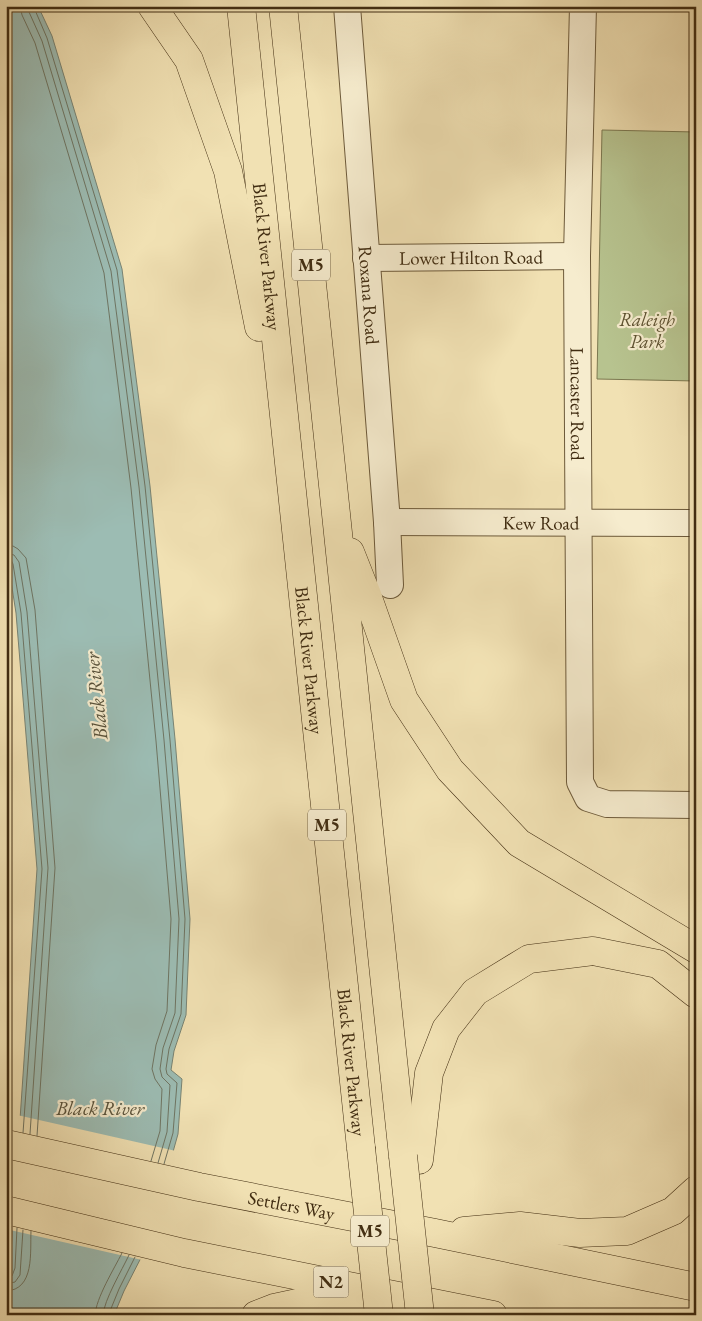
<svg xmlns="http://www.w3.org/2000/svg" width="702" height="1321" viewBox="0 0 702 1321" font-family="'EB Garamond',serif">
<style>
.green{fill:#b7c38f;stroke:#7c7850}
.water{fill:#9cbcb3;stroke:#788373}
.pier{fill:#f1e1b3}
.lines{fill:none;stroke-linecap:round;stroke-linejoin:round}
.shore{stroke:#6e7462;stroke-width:1}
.minor-casing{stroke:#6d5a3a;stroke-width:28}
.motorway-casing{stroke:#412d12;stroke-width:29}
.minor{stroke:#f6ecce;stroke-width:26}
.motorway{stroke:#f1e1b3;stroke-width:28}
.motorway-bridge-casing{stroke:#412d12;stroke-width:29;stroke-linecap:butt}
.motorway-bridge{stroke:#f1e1b3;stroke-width:28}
.labels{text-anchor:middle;stroke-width:4.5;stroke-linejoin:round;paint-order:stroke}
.shield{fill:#f6ecce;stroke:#77664a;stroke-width:1}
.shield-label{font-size:18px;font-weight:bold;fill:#412d12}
.street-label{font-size:19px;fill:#412d12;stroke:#f6ecce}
.park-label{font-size:19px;font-style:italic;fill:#5e5231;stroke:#f6ecce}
.water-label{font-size:20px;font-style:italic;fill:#58513a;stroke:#f6ecce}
</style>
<rect width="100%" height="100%" fill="#f1e1b3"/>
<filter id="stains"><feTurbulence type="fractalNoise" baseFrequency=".004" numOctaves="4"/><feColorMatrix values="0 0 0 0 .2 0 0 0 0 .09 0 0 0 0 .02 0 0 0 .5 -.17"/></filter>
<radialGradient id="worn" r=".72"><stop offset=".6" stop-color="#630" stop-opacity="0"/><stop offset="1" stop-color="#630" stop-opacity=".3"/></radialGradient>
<path class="green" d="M 602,130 L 696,132 L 696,381 L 597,379 Z"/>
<path class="water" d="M 6,6 L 38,6 L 52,36 L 122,269 L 150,486 L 175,739 L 190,919 L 186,1015 L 174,1051 L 171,1070 L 182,1079 L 178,1134 L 146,1248 L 124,1291 L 114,1315 L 6,1315 L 6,1282 L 10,1267 L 37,869 L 16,613 L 6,549 Z"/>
<path class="pier" d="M 17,1115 L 176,1151 L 148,1248 L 142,1260 L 10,1230 Z"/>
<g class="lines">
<path class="shore" d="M 20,6 L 22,15 L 35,43 L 104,273 L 131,488 L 156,741 L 171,919 L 167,1011 L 156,1045 L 152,1069 L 155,1079 L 162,1089 L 160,1131 L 151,1161
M 28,6 L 29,12 L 42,41 L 111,271 L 139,487 L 164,740 L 179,919 L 175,1013 L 163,1048 L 160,1069 L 162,1077 L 170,1085 L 167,1132 L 158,1163
M 34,6 L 35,10 L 47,38 L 117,270 L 145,486 L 170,740 L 185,919 L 181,1014 L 169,1049 L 166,1069 L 167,1074 L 177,1083 L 173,1133 L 164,1164
M 6,546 L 13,546 L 18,549 L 26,558 L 35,610 L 55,868 L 37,1136
M 6,553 L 14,555 L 19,562 L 27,612 L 48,868 L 30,1134
M 6,559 L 11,560 L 13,564 L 21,613 L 42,869 L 23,1133
M 6,1277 L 12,1276 L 15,1268 L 17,1228
M 6,1284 L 15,1282 L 20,1275 L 23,1230
M 6,1291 C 35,1290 30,1252 31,1231
M 95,1315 C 96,1298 114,1269 122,1253
M 103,1315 C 104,1300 122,1270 129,1255
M 109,1315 L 110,1311 L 119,1289 L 135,1257"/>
<defs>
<g id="minor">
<path id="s1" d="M 347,6 L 387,522 L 390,585"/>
<path id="s2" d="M 583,6 L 577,256 L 580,782 L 588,798 L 607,804 L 696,805"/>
<path id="s3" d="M 366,258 L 577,256"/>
<path id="s4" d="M 387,522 L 696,523"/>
</g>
<g id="motorway">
<path d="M 152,6 L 189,60 L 228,171 L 259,327"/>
<path id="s5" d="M 241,6 L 361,1148"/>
<path d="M 283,6 L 403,1156"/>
<path d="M 350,552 L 367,595 L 404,700 L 450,770 L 519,843 L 696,949"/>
<path id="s6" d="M 6,1144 L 199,1187 L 435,1233 L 696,1287"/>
<path d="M 419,1160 L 429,1073 L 446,1029 L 475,992 L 529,959 L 593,951 L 658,964 L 696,994"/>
<path d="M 6,1210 L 184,1253 L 493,1315"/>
<path d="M 464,1231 L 520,1226 L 580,1233 L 627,1231 L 673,1211 L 696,1190"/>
<path d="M 256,1315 L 274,1308 L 316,1299 L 353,1302"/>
</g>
</defs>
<use href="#minor" class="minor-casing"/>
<use href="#motorway" class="motorway-casing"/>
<use href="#minor" class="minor"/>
<use href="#motorway" class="motorway"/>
<defs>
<path id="motorway-bridge" d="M 361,1148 L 379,1315
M 403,1156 L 420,1315"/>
</defs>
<use href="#motorway-bridge" class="motorway-bridge-casing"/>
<use href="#motorway-bridge" class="motorway-bridge"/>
</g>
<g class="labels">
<g class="shield">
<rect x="292" y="249.5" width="38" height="31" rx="4"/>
<rect x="308" y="809.5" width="38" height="31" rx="4"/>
<rect x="351" y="1215.5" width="38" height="31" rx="4"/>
<rect x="313.5" y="1266.5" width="35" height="31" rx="4"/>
</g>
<g class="shield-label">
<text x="311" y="271">M5</text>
<text x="327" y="831">M5</text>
<text x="370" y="1237">M5</text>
<text x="331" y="1288">N2</text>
</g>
<g class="street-label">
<text dy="7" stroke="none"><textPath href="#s3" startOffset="105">Lower Hilton Road</textPath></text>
<text dy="7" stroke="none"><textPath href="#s5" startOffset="252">Black River Parkway</textPath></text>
<text dy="7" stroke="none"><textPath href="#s1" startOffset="290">Roxana Road</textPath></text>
<text dy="7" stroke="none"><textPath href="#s2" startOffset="398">Lancaster Road</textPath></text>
<text dy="7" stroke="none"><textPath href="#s4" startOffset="154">Kew Road</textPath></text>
<text dy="7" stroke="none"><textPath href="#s5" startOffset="658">Black River Parkway</textPath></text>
<text dy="7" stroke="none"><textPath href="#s5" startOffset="1062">Black River Parkway</textPath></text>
<text dy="7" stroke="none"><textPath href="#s6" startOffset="292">Settlers Way</textPath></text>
</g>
<g class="park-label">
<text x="647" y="326">Raleigh<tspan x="647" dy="22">Park</tspan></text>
</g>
<g class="water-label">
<text transform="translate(96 696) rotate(-96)" y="7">Black River</text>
<text x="100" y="1115">Black River</text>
</g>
</g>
<rect width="702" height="1321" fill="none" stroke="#f1e1b3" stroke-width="25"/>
<rect x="8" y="8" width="687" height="1306" fill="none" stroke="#412d12" stroke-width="2.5"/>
<rect x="12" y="12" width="677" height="1296" fill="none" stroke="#412d12"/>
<rect width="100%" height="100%" filter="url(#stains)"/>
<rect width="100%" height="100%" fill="url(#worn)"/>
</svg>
